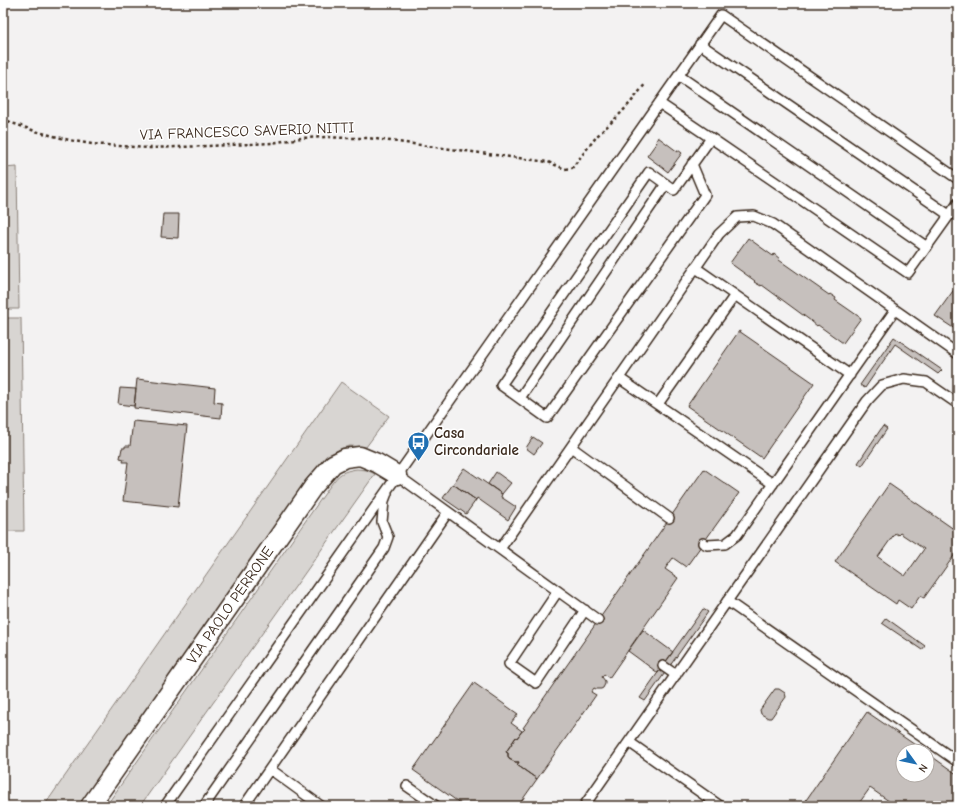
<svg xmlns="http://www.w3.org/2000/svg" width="961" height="809" viewBox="0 0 961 809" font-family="'Comic Neue',sans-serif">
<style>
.green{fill:#d8d5d2;stroke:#8a8078}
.building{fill:#c6c0bd;stroke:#3b2a1e;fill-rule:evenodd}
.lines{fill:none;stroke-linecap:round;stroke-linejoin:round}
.lane-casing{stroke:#3b2a1e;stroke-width:12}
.street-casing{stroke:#3b2a1e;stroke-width:21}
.path{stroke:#3b2a1e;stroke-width:2.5;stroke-dasharray:3 3;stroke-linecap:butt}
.lane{stroke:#fff;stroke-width:9}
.street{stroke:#fff;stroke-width:18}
.labels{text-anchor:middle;stroke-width:3;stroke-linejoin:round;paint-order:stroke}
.street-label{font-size:15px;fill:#3b2a1e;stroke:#fff}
.poi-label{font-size:15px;font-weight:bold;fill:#3b2a1e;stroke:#fff;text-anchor:start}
</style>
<rect width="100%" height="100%" fill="#f3f2f2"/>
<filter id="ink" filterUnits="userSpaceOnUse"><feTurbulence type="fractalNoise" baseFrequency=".025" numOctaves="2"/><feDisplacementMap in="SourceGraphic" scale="8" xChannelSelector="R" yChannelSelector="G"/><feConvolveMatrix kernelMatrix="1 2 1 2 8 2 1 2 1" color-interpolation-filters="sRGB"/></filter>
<g filter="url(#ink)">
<path class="green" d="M 17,167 L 19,309 L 3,309 L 3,168 Z
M 3,318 L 21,318 L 24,531 L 3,531 Z
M 341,382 L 389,416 L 366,447 C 361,447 355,446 350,446 C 333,449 322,462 312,474 L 80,806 L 44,806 Z
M 357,469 L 367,470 L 375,474 L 140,806 L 106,806 L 330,486 C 339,474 342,471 357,469 Z"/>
<path class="building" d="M 658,137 L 678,152 L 678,150 L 682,153 L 668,172 L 647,156 L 657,142 L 656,141 Z
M 163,214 L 179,214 L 178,238 L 161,237 Z
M 748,238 L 773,256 L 774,254 L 780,259 L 779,260 L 829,295 L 830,294 L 836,298 L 835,300 L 861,318 L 843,343 L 818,325 L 817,326 L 811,321 L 762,285 L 761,286 L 754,282 L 755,281 L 730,263 Z
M 958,284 L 958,331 L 935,316 Z
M 739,331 L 814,383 L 762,458 L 687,406 Z
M 894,337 L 942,370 L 938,374 L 895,344 L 865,388 L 860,385 Z
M 137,379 L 215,388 L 214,402 L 222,403 L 221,418 L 134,408 Z
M 120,388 L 136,389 L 134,406 L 118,404 Z
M 133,421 L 187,426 L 178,507 L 123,501 L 128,462 L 123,462 L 124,459 L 120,458 L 122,448 L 125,448 L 125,446 L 130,446 Z
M 883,426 L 887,429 L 862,466 L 858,463 Z
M 533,437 L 542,443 L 534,454 L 526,448 Z
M 464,468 L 502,494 L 501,497 L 516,507 L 508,520 L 477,498 L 476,500 L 453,484 Z
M 704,469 L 739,493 L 686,567 L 673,558 L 665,569 L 678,578 L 609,678 L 604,674 L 602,677 L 605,681 L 605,684 L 603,688 L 601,689 L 596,689 L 594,688 L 591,692 L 596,695 L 537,779 L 517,765 L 519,762 L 515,762 L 509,759 L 508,756 L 508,753 L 506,752 L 516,737 L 517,738 L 522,731 L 523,731 L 525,729 L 523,728 Z
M 496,472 L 511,483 L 502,494 L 488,484 Z
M 453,484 L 476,500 L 466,514 L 443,498 Z
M 889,484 L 958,532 L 958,550 L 924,598 L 920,596 L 911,609 L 898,600 L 896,604 L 835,562 ZM 895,533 L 898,535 L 900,533 L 924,549 L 905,576 L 878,557 Z
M 703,609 L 708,612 L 645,701 L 640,698 Z
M 886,618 L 925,646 L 922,650 L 882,623 Z
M 643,630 L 673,652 L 658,673 L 628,651 Z
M 474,683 L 518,714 L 511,723 L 522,731 L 517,738 L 516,737 L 506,752 L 508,753 L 508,756 L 509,759 L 515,762 L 519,762 L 517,765 L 537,779 L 518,806 L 464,806 L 413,770 Z
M 775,689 L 779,689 L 785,693 L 786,697 L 771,718 L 768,718 L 761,714 L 760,710 Z
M 867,712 L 924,751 L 903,751 L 903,775 L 927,775 L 927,753 L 958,775 L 958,806 L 896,806 L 870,788 L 857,806 L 802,806 Z"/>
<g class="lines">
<defs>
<path id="lane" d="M 700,44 L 949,215
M 678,75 L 927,247
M 659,103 L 711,138 L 674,190 L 649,172 L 501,385 L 547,418 L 705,195 L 692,164
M 711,138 L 908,273 L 958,203
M 696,268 L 850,375
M 619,378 L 773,484
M 520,398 L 666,184
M 658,404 L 735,295
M 571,447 L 669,518
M 397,475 L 598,620
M 703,543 L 707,545 L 725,544 L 737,535 L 895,310
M 500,549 L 719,234 L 737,217 L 754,216 L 773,224 L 958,354
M 558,591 L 509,664 L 536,683 L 585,610
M 727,601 L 958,762
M 663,666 L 676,675
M 629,742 L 720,806
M 270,769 L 321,806
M 407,786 L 436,806
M 165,806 L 721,15 L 958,179
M 204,806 L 384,548 L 388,537 L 382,522 L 384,501 L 387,493
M 244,806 L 448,512
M 584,806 L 867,401 L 882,385 L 904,379 L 926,382 L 958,404"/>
<path id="street" d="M 90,806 L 313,487 L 333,464 L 345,458 L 360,456 L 377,463 L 397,475"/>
</defs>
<use href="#lane" class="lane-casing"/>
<use href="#street" class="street-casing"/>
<path class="path" d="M 3,118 L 12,123 L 35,131 L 69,140 L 92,144 L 148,148 L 209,146 L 272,143 L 301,138 L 326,137 L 346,138 L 368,138 L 548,162 L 565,169 L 572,168 L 597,136 L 619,115 L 631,102 L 646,83"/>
<use href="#lane" class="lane"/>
<use href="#street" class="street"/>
</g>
</g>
<defs>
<symbol id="bus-pin" viewBox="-11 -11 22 30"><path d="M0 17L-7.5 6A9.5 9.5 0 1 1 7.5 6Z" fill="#1f6fb2" stroke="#fff"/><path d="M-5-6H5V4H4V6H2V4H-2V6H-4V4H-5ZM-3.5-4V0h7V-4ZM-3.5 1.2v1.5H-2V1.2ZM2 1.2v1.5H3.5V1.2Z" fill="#fff"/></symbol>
</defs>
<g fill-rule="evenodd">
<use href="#bus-pin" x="406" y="430" width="25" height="34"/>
</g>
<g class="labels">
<g class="street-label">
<text transform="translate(247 131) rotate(-2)" y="5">VIA FRANCESCO SAVERIO NITTI</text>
<text transform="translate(230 605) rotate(-55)" y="5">VIA PAOLO PERRONE</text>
</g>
<g class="poi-label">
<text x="434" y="438">Casa<tspan x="434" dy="17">Circondariale</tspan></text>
</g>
</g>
<rect width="961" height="809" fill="none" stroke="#fff" stroke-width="16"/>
<rect x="8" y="8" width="945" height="793" fill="none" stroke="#3b2a1e" stroke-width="1.5" filter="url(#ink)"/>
<g transform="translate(915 763) rotate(123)"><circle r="19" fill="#ffffff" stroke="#b1aaa5"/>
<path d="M0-3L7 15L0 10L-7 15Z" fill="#1f6fb2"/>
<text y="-6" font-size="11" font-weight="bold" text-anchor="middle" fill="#3b2a1e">N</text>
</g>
</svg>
